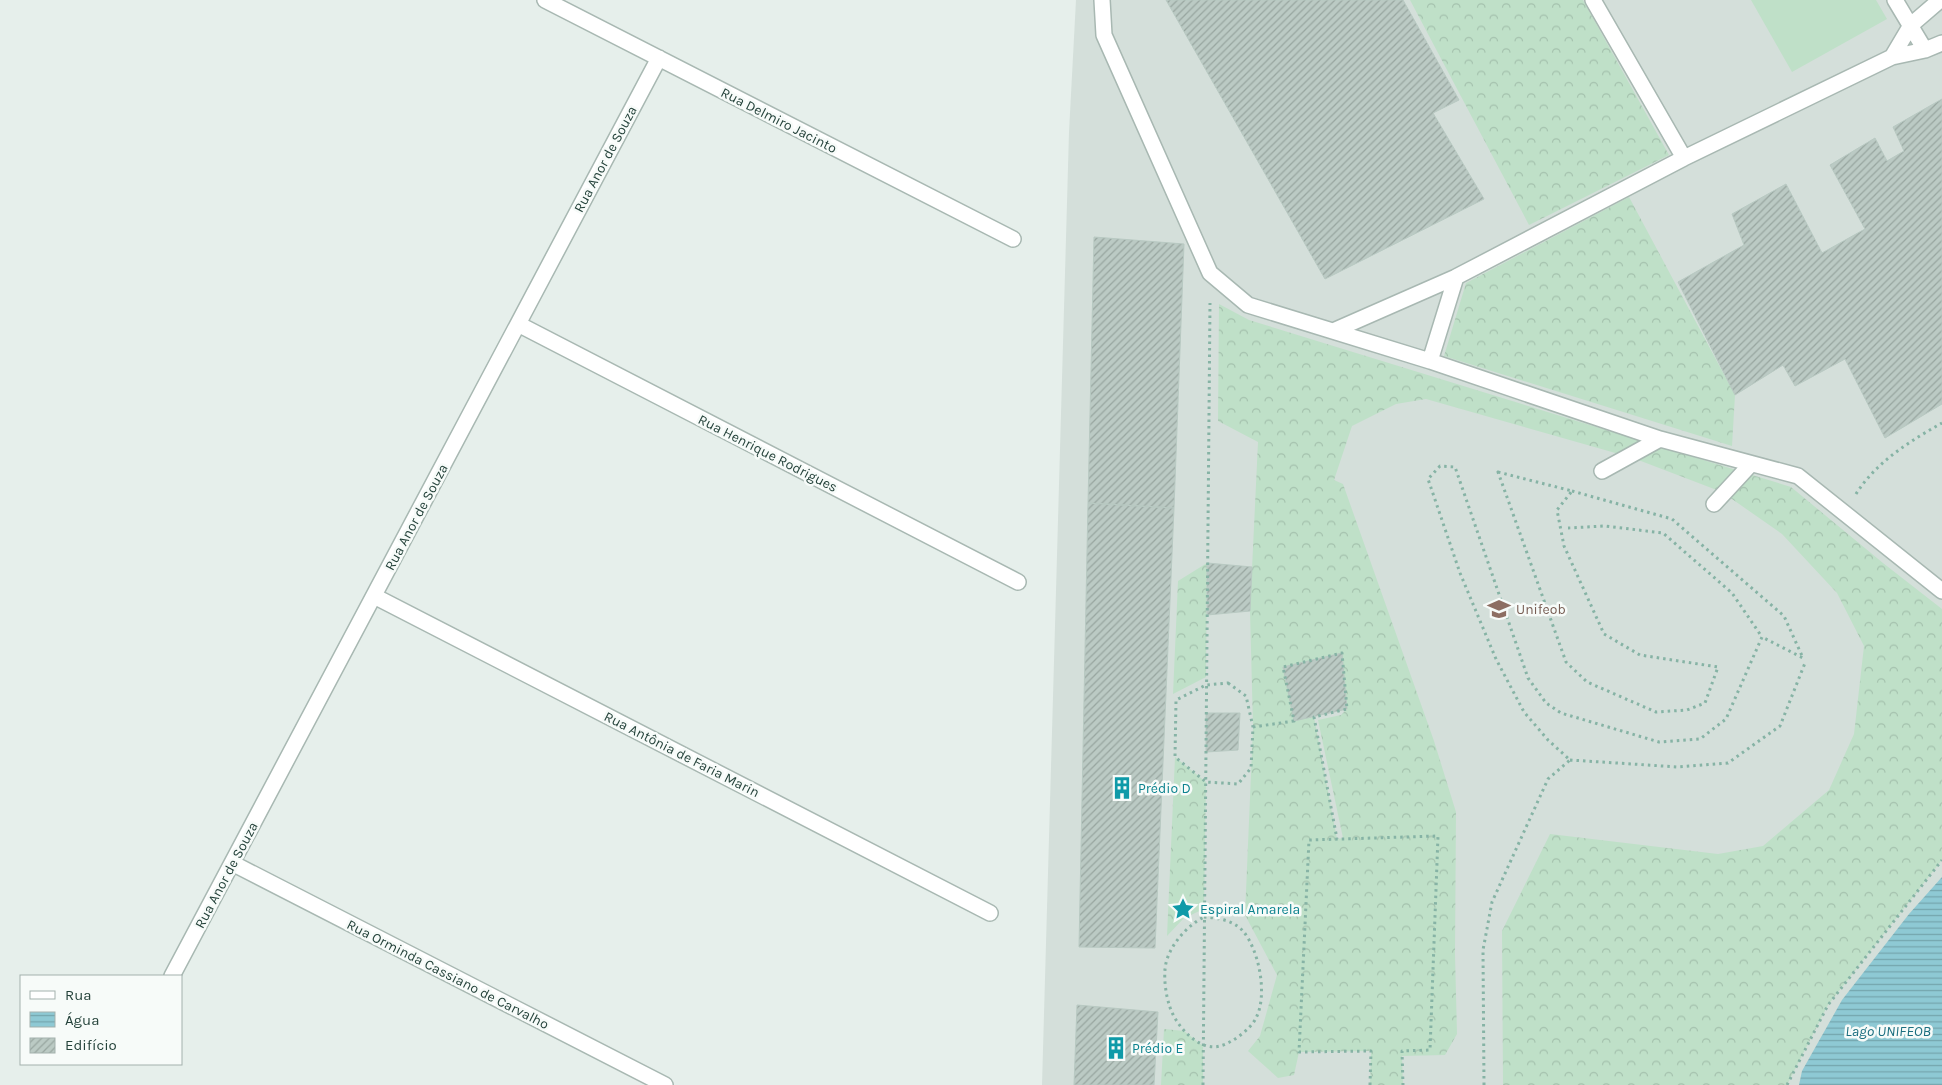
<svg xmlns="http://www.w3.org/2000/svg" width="1942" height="1085" viewBox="0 0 1942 1085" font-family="Karla,sans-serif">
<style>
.built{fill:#d4dfda}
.forest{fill:url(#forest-crowns);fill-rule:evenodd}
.garden{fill:#bfe0c8}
.water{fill:url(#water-rules)}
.building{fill:url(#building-hatch);stroke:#b8c9c2}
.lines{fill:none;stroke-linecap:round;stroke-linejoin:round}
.service-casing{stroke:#a8b8b2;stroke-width:18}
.minor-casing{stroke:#a8b8b2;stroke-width:18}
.path{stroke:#86b3a5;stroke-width:3;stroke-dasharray:2.5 4;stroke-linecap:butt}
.service{stroke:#fff;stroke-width:15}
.minor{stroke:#fff;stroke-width:15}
.labels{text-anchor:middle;stroke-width:5;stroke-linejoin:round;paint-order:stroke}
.street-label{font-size:14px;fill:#24423a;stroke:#f7fbf9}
.education-label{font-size:14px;fill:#785e54;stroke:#f7fbf9;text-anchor:start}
.culture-label{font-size:14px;fill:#0d838f;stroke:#f7fbf9;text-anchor:start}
.water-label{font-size:15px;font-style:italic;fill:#1c6f80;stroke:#f7fbf9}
</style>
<defs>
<pattern id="forest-crowns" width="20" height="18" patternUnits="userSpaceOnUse" patternTransform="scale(1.25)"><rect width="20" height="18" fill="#bfe0c8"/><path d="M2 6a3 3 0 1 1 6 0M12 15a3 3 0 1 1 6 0" fill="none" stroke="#a4c1ad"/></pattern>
<pattern id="water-rules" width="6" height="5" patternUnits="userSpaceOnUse" patternTransform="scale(1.25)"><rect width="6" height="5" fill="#8ec9d4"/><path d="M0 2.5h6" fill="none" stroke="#74a5ad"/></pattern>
<pattern id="building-hatch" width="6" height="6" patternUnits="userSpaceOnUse" patternTransform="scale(1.25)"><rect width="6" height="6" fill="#bbcac4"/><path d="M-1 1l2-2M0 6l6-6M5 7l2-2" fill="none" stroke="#98a6a0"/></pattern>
</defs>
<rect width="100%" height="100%" fill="#e6efeb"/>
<path class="built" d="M 1076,0 L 1942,0 L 1942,1085 L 1042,1085 L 1069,132 Z"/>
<path class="forest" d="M 1410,0 L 1583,0 L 1669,155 L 1529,225 Z
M 1629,197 L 1735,395 L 1732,446 L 1444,356 L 1466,283 Z
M 1219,304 L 1249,320 L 1791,487 L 1883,563 L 1942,609 L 1942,860 L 1828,1005 L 1787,1085 L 1503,1085 L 1502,931 L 1550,834 L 1718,854 L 1763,846 L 1829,790 L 1854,734 L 1864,646 L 1837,593 L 1782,534 L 1722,492 L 1633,458 L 1426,399 L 1396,404 L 1352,426 L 1334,480 L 1343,484 L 1434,741 L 1456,812 L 1455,954 L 1457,1034 L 1445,1055 L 1402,1056 L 1403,1085 L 1370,1085 L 1371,1051 L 1299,1052 L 1294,1075 L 1278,1078 L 1248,1051 L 1260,1036 L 1277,975 L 1245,915 L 1253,727 L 1250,611 L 1258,442 L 1218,421 ZM 1342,653 L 1347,709 L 1341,715 L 1318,720 L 1343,838 L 1337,839 L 1314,717 L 1294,720 Z
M 1207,563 L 1206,677 L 1173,694 L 1178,581 Z
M 1175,757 L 1206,782 L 1204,909 L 1184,918 L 1167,936 Z
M 1164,1029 L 1184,1031 L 1203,1046 L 1203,1085 L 1161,1085 Z"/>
<path class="garden" d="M 1751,0 L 1876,0 L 1887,19 L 1792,72 Z"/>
<path class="water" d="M 1942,877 L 1942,1085 L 1799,1085 L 1802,1071 L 1842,1000 L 1909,914 Z"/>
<path class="building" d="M 1166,0 L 1403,0 L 1459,100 L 1433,113 L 1484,199 L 1325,279 Z
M 1942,99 L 1942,404 L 1885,438 L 1845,359 L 1795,386 L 1783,365 L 1735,395 L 1678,282 L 1744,245 L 1732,214 L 1786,184 L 1822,253 L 1865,229 L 1830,165 L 1875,138 L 1887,161 L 1904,151 L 1893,127 Z
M 1094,237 L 1184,244 L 1174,508 L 1088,503 Z
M 1088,503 L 1174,508 L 1155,948 L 1079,947 Z
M 1207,563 L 1252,567 L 1250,611 L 1207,615 Z
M 1342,653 L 1347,709 L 1294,721 L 1283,667 Z
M 1206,713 L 1240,713 L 1238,750 L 1206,752 Z
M 1077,1005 L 1158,1012 L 1154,1085 L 1074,1085 Z"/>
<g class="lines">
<defs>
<path id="service" d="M 1102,0 L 1104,35 L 1210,273 L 1248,305 L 1430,361 L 1660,439 L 1798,476 L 1942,591
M 1593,0 L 1684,158
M 1895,0 L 1925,50
M 1892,57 L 1911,25 L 1940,0
M 1333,331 L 1456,277 L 1684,158 L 1892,57 L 1925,50 L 1942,43
M 1430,361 L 1456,277
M 1602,471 L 1660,439
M 1714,504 L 1751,464"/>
<path id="minor" d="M 545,0 L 1013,239
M 518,324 L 1018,582
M 374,596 L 990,913
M 232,863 L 665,1085
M 172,976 L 659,58"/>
</defs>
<use href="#service" class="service-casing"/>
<use href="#minor" class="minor-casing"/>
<path class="path" d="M 1498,472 L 1572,491 L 1557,510 L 1564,546 L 1604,634 L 1640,655 L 1718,667 L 1705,703 L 1687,710 L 1656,712 L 1587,682 L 1566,662 Z
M 1572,491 L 1672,519 L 1784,616 L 1803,658 L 1762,637
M 1856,494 C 1876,462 1910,441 1942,423
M 1228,683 L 1246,696 L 1253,727 L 1251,768 L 1238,784 L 1206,782 L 1175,757 L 1176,700 L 1206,685 Z
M 1253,727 L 1294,721 L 1283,667 L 1342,653 L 1347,709 L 1314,717 L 1337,839
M 1570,760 L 1678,767 L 1728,763 L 1780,726 L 1805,663
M 1204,917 C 1218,918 1233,920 1243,931 C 1259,950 1268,995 1256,1018 C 1251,1029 1232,1043 1220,1046 C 1198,1052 1174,1024 1169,1004 C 1166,995 1164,980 1165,970 C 1166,949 1186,926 1204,917 Z
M 1203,1085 L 1210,303
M 1370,1085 L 1371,1051 L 1299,1052 L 1309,840 L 1438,836 L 1430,1050 L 1402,1051 L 1403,1085
M 1484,1085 L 1483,950 L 1492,902 L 1548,779 L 1570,760 L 1548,740 L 1524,712 L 1496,659 L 1460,573 L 1428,479 L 1440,466 L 1455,467 L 1528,678 L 1546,703 L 1561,713 L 1659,742 L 1700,739 L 1726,719 L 1762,637 L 1732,593 L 1663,533 L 1605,526 L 1568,528
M 1787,1085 L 1828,1005 L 1942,860"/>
<use href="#service" class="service"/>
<use href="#minor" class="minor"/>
</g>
<defs>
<symbol id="university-bare" viewBox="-9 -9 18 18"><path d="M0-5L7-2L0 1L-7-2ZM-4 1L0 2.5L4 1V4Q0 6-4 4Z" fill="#8d6e63" stroke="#f7fbf9" stroke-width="2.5" paint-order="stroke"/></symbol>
<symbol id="building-bare" viewBox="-9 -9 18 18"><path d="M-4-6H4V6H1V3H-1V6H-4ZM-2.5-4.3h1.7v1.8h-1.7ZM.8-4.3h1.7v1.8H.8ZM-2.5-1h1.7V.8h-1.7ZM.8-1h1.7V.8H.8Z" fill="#0f9aa8" stroke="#f7fbf9" stroke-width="2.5" paint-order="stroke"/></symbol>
<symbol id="sight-bare" viewBox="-9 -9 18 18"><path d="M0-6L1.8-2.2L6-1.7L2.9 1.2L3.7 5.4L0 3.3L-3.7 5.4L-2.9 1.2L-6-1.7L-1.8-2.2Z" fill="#0f9aa8" stroke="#f7fbf9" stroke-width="2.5" paint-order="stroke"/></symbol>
</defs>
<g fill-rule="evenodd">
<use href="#university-bare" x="1483" y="593" width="32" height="32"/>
<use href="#building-bare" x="1106" y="772" width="32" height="32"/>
<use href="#sight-bare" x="1167" y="893" width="32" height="32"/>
<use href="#building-bare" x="1100" y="1032" width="32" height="32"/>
</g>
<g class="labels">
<g class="street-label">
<text transform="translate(779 120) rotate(27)" y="5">Rua Delmiro Jacinto</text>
<text transform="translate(605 159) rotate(-62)" y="5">Rua Anor de Souza</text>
<text transform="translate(768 453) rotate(27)" y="5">Rua Henrique Rodrigues</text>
<text transform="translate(416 517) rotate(-62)" y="5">Rua Anor de Souza</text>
<text transform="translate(682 754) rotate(27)" y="5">Rua Antônia de Faria Marin</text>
<text transform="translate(226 875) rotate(-62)" y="5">Rua Anor de Souza</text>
<text transform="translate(448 974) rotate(27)" y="5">Rua Orminda Cassiano de Carvalho</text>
</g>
<g class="education-label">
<text x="1516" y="614">Unifeob</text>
</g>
<g class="culture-label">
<text x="1138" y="793">Prédio D</text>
<text x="1200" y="914">Espiral Amarela</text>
<text x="1132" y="1053">Prédio E</text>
</g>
<g class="water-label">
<text x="1888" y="1036">Lago UNIFEOB</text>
</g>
</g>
<rect x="20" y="975" width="162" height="90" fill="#f7fbf9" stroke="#a3b1ad"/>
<rect x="30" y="991" width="25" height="8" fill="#ffffff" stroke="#a3b1ad"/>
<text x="65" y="1000" font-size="15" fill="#24423a">Rua</text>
<rect x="30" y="1012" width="25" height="15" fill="url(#water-rules)" stroke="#a3b1ad"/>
<text x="65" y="1025" font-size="15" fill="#24423a">Água</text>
<rect x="30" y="1038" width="25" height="15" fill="url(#building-hatch)" stroke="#a3b1ad"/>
<text x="65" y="1050" font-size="15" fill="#24423a">Edifício</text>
</svg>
